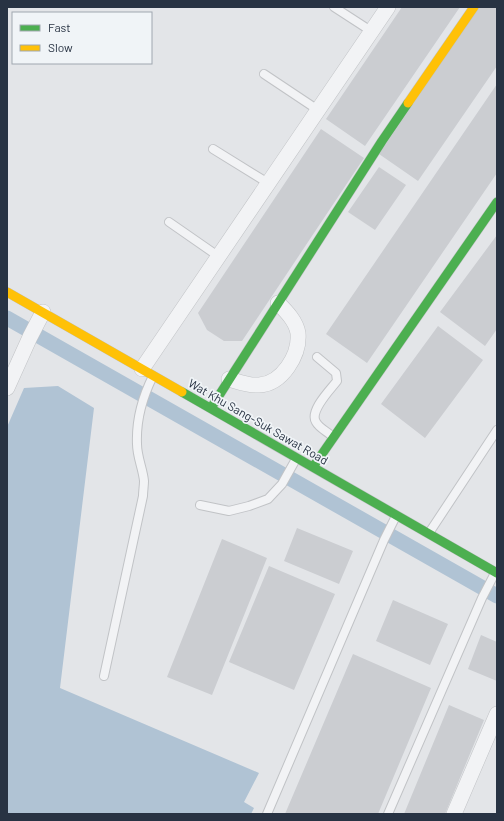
<svg xmlns="http://www.w3.org/2000/svg" width="504" height="821" viewBox="0 0 504 821" font-family="Barlow,sans-serif">
<style>
.water{fill:#b0c3d4}
.lines{fill:none;stroke-linecap:round;stroke-linejoin:round}
.canal{stroke:#b0c3d4;stroke-width:15}
.building{fill:#cbcdd1}
.lane-casing{stroke:#c1c3c6;stroke-width:10}
.street-casing{stroke:#c1c3c6;stroke-width:16}
.fast-casing{stroke:#c1c3c6;stroke-width:10}
.slow-casing{stroke:#c1c3c6;stroke-width:10}
.lane{stroke:#f2f3f5;stroke-width:8}
.street{stroke:#f2f3f5;stroke-width:15}
.fast{stroke:#4caf50;stroke-width:9}
.slow{stroke:#ffc107;stroke-width:9}
.labels{text-anchor:middle;stroke-width:3.5;stroke-linejoin:round;paint-order:stroke}
.street-label{font-size:12px;fill:#283343;stroke:#f0f4f7}
</style>
<rect width="100%" height="100%" fill="#e3e5e8"/>
<path class="water" d="M 58,386 L 94,408 L 60,688 L 259,773 L 244,802 L 254,808 L 251,814 L 7,814 L 7,427 L 24,388 Z"/>
<g class="lines">
<path class="canal" d="M 7,318 L 497,596"/>
</g>
<path class="building" d="M 402,7 L 460,7 L 365,146 L 326,119 Z
M 479,7 L 497,7 L 497,66 L 418,181 L 379,154 Z
M 497,84 L 497,173 L 367,363 L 326,334 Z
M 321,129 L 364,158 L 242,341 L 224,341 L 207,330 L 198,313 Z
M 379,167 L 406,185 L 375,230 L 348,212 Z
M 497,235 L 497,329 L 485,346 L 440,312 Z
M 438,326 L 483,360 L 425,438 L 381,404 Z
M 297,528 L 353,551 L 339,584 L 284,561 Z
M 222,539 L 267,558 L 212,695 L 167,677 Z
M 269,566 L 335,594 L 294,690 L 229,662 Z
M 393,600 L 448,624 L 430,665 L 376,641 Z
M 481,635 L 497,642 L 497,681 L 468,669 Z
M 353,654 L 431,688 L 378,814 L 285,814 Z
M 449,705 L 484,720 L 445,814 L 404,814 Z"/>
<g class="lines">
<defs>
<path id="lane" d="M 334,7 L 371,31
M 264,74 L 318,110
M 213,149 L 268,183
M 169,222 L 218,256
M 317,357 L 336,373 L 337,381 C 330,390 309,411 316,422 C 319,428 328,432 333,437
M 200,505 L 229,511 L 249,506 L 268,499 L 282,484 L 296,459
M 429,533 L 497,430
M 104,676 L 143,496 C 143,491 144,486 144,481 C 143,469 137,457 137,444 C 136,420 142,398 153,376
M 267,814 L 384,540 L 396,516
M 388,814 L 482,598 L 495,573"/>
<path id="street" d="M 142,369 L 388,7
M 229,379 C 239,382 249,386 259,385 C 282,384 300,355 298,333 C 296,321 286,311 278,303
M 7,388 L 30,337 L 43,312
M 454,814 L 497,714"/>
<path id="fast" d="M 182,392 L 497,573
M 211,408 L 382,141 L 408,103
M 313,467 L 497,202"/>
<path id="slow" d="M 408,103 L 474,7
M 7,292 L 182,392"/>
</defs>
<use href="#lane" class="lane-casing"/>
<use href="#street" class="street-casing"/>
<use href="#fast" class="fast-casing"/>
<use href="#slow" class="slow-casing"/>
<use href="#lane" class="lane"/>
<use href="#street" class="street"/>
<use href="#fast" class="fast"/>
<use href="#slow" class="slow"/>
</g>
<g class="labels">
<g class="street-label">
<text transform="translate(258 422) rotate(30)" y="4">Wat Khu Sang-Suk Sawat Road</text>
</g>
</g>
<rect width="504" height="821" fill="none" stroke="#283343" stroke-width="16"/>
<rect x="12" y="12" width="140" height="52" fill="#f0f4f7" stroke="#a0a7af"/>
<rect x="20" y="25" width="20" height="6" fill="#4caf50" stroke="#a0a7af"/>
<text x="48" y="32" font-size="12" fill="#283343">Fast</text>
<rect x="20" y="45" width="20" height="6" fill="#ffc107" stroke="#a0a7af"/>
<text x="48" y="52" font-size="12" fill="#283343">Slow</text>
</svg>
